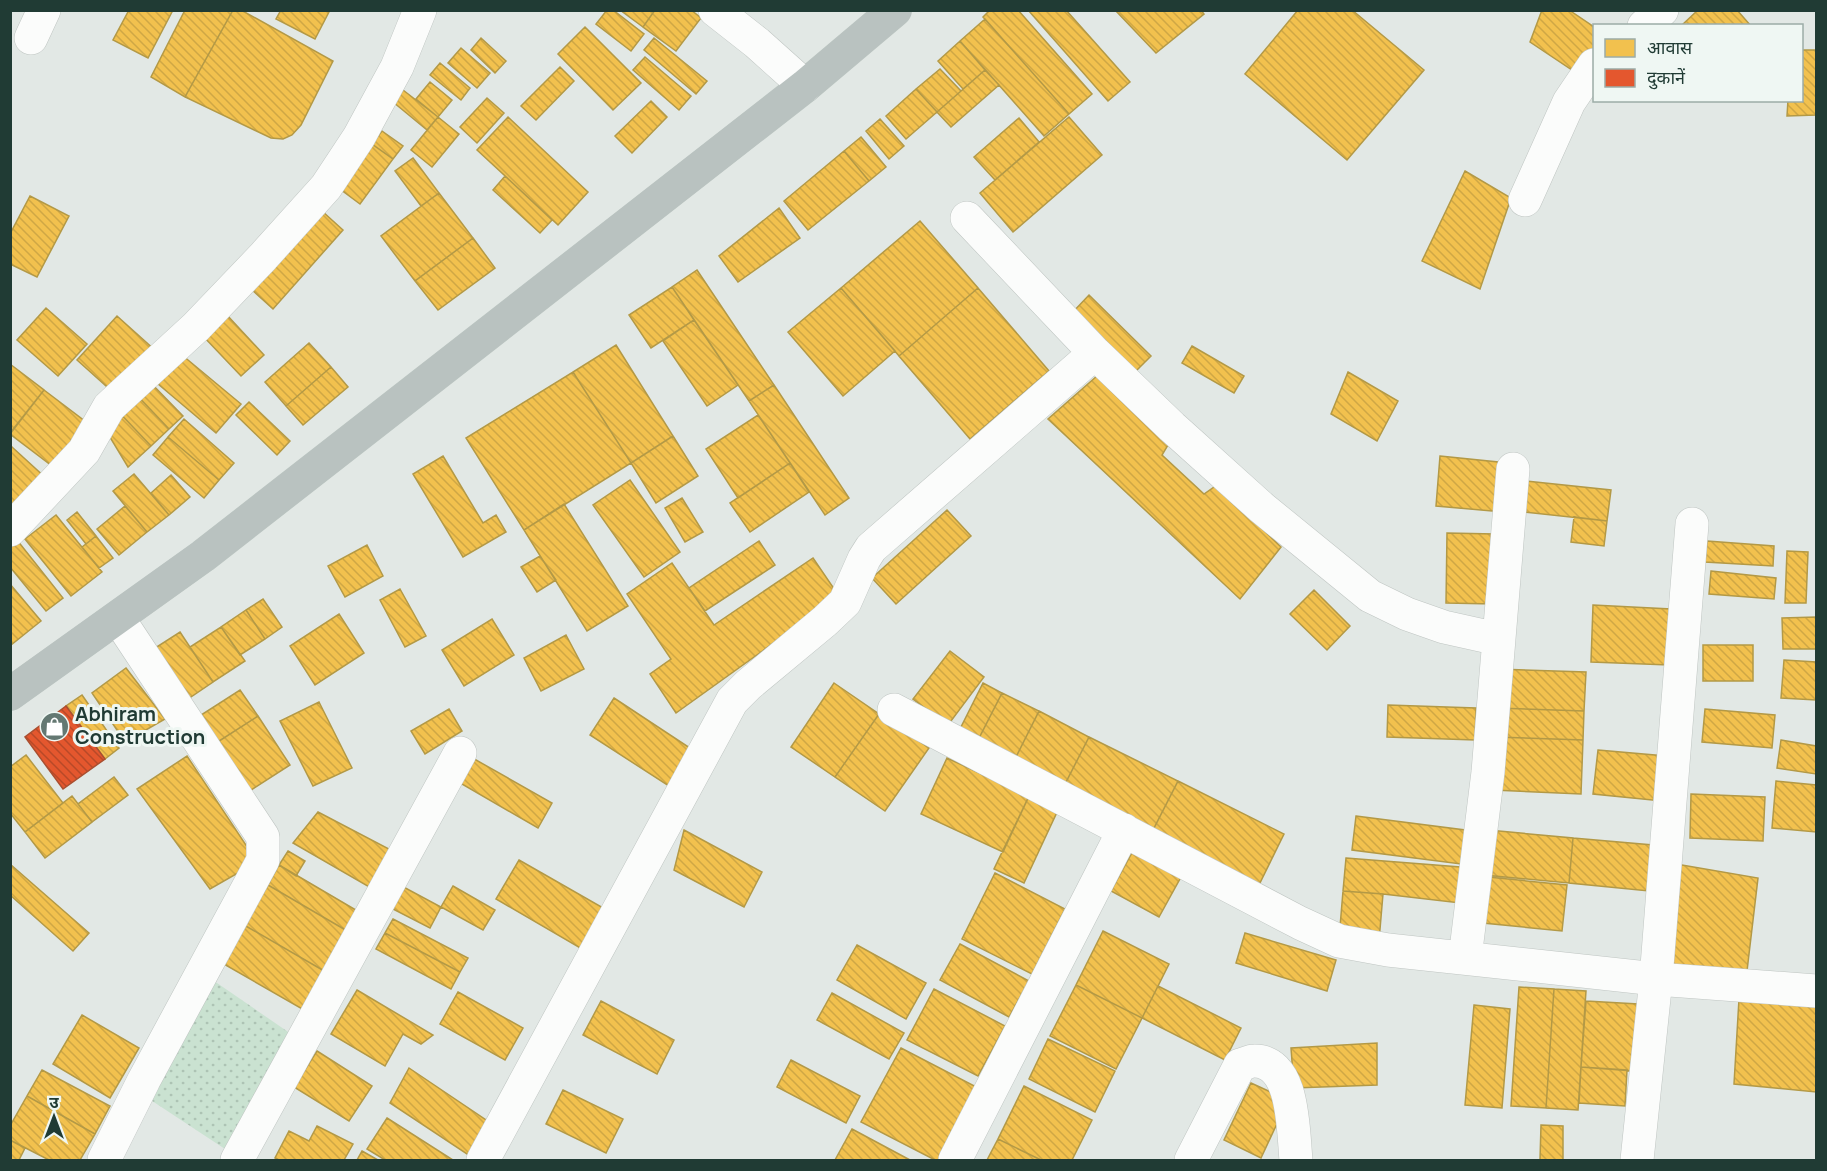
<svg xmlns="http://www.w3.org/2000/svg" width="1827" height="1171" viewBox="0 0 1827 1171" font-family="Manrope,'Noto Sans Devanagari',sans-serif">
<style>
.park{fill:url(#park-dots)}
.homes{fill:url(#homes-back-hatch);stroke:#b39946;stroke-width:1.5}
.shops{fill:url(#shops-back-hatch);stroke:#a94f30;stroke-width:1.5}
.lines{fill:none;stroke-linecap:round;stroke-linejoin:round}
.minor-casing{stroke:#bfc5c2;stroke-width:34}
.highway-casing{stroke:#bbc5c1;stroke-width:34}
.minor{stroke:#fbfcfb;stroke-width:33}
.highway{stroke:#b9c2c0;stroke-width:33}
.labels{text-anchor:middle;stroke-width:6;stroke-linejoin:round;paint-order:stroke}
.poi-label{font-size:20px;font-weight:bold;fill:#203b34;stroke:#eff7f3;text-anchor:start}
</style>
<defs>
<pattern id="park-dots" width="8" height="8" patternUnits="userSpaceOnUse" patternTransform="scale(1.5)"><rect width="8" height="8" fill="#cae2d1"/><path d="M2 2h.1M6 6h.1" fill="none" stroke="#adc3b4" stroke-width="1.8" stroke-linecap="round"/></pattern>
<pattern id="homes-back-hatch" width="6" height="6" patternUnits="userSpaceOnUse" patternTransform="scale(1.5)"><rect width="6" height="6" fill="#f2c14e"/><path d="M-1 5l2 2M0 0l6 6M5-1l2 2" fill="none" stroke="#cfa745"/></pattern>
<pattern id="shops-back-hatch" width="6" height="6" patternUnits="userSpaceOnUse" patternTransform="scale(1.5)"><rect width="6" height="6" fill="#e4572e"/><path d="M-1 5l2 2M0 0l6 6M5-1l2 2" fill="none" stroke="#b84928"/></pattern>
</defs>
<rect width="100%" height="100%" fill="#e2e8e5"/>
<path class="park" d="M 201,972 L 294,1036 L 225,1149 L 134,1089 Z"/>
<path class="homes" d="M 129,10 L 173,10 L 148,58 L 113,40 Z
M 185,10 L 233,10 L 185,97 L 151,77 Z
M 233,10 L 241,10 L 333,61 L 301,125 L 292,135 L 283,139 L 271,138 L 185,97 Z
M 281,10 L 330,10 L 315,39 L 276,19 Z
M 607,10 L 613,10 L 644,34 L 631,51 L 596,24 Z
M 620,10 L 655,10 L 643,27 Z
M 655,10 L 691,10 L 701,18 L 676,51 L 643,27 Z
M 990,10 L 1018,10 L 1092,94 L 1069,114 L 983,17 Z
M 1028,10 L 1066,10 L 1130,82 L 1108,101 Z
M 1115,10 L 1201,10 L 1204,14 L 1156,53 Z
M 1298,10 L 1352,10 L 1424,70 L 1347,160 L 1245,74 Z
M 1542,10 L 1569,10 L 1594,27 L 1594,50 L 1575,72 L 1530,42 Z
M 1698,10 L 1737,10 L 1751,26 L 1681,26 Z
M 985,19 L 1069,114 L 1044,136 L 960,41 Z
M 585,27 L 641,83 L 613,110 L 558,54 Z
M 481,38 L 506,61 L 495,73 L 471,50 Z
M 654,38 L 707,81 L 696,94 L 644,50 Z
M 960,41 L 985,70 L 963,89 L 938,61 Z
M 461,48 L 490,73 L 477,88 L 448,63 Z
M 1802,50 L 1816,50 L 1816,115 L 1787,116 L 1788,100 L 1802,100 Z
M 645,57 L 691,96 L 679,110 L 633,70 Z
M 440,63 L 470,88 L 461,100 L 430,75 Z
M 560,67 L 574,81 L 536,120 L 521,106 Z
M 940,69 L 961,91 L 937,112 L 916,89 Z
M 985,70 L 999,85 L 951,127 L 937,112 Z
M 430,82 L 452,100 L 438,117 L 416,99 Z
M 916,89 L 937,112 L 906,139 L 886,116 Z
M 403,90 L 438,117 L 427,130 L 393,102 Z
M 487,98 L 504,113 L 477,143 L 460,127 Z
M 651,101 L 667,117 L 632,153 L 615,136 Z
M 438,117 L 459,134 L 432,167 L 411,150 Z
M 508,117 L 588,192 L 558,225 L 477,150 Z
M 1069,117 L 1102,155 L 1013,232 L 980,193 Z
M 1019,118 L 1039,142 L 995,180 L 974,157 Z
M 880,119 L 904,146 L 889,159 L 866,131 Z
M 382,131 L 403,146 L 393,159 L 372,144 Z
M 861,137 L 886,167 L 869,181 L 844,151 Z
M 372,144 L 393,159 L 360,204 L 340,189 Z
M 844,151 L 869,181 L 808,230 L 784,201 Z
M 413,158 L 439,193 L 421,206 L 395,171 Z
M 1465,171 L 1511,198 L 1480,289 L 1422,261 Z
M 505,176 L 552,220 L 540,233 L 493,190 Z
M 439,193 L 473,238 L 415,281 L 381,236 Z
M 30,196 L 69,216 L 37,277 L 10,264 L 10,234 Z
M 779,208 L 800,238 L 738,282 L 719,256 Z
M 322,211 L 343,230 L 273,309 L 251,289 Z
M 920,221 L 978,288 L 899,356 L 841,288 Z
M 473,238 L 495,268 L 438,310 L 415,281 Z
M 697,270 L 774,385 L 749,401 L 672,287 Z
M 672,287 L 694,320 L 651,348 L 629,315 Z
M 841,288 L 895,351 L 843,396 L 788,332 Z
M 978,288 L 1049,371 L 970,439 L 899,356 Z
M 1089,295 L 1151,356 L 1134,373 L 1072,313 Z
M 46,308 L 87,344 L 58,376 L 17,340 Z
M 226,314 L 264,355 L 241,376 L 203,336 Z
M 117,316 L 156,351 L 116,395 L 77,360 Z
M 694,320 L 738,385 L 707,406 L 663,341 Z
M 309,343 L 331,367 L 286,406 L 265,382 Z
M 616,345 L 673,436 L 631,463 L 573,372 Z
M 1192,346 L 1244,376 L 1234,393 L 1182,363 Z
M 182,355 L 241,404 L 216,433 L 158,384 Z
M 10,364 L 44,390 L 10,433 Z
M 331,367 L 348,387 L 303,425 L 286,406 Z
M 573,372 L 631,463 L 524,530 L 466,438 Z
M 1348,372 L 1398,401 L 1377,441 L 1331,414 Z
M 1097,376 L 1171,440 L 1162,455 L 1204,494 L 1217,485 L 1281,547 L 1240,599 L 1048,419 Z
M 147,379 L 183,416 L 169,429 L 133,391 Z
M 774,385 L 849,498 L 825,515 L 749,401 Z
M 44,390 L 90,425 L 56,469 L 10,434 Z
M 133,391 L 169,429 L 151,446 L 115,408 Z
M 249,402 L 290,441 L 277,455 L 236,415 Z
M 115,408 L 151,446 L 128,467 L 105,429 Z
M 758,415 L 790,463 L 738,498 L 706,449 Z
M 184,419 L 234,463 L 219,480 L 168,437 Z
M 673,436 L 698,476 L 656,503 L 631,463 Z
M 168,437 L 219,480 L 204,498 L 153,455 Z
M 12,447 L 48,480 L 10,510 L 10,448 Z
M 443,456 L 483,523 L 496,515 L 506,532 L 463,557 L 413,474 Z
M 1440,456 L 1508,463 L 1503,512 L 1436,506 Z
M 790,463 L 809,492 L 750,532 L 730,503 Z
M 134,474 L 169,515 L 147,532 L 113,491 Z
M 171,475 L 190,497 L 169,515 L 151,493 Z
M 630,480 L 680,552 L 644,577 L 593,505 Z
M 1526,481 L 1611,490 L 1607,521 L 1523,512 Z
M 682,498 L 703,532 L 685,542 L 665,508 Z
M 564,504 L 628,606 L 587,631 L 524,530 Z
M 125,506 L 147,532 L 119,555 L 97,529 Z
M 947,510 L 971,536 L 896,604 L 872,578 Z
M 77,512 L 96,536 L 86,544 L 67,520 Z
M 56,515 L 102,572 L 71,596 L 25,539 Z
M 1574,517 L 1607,521 L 1604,546 L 1571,542 Z
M 1447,533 L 1495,534 L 1494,604 L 1446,603 Z
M 96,536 L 113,558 L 99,568 L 82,547 Z
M 17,540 L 63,598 L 46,611 L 10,567 L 10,545 Z
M 759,541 L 775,565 L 705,611 L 689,588 Z
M 1707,541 L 1774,546 L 1773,566 L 1705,562 Z
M 367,545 L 383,576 L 345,597 L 328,566 Z
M 1787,551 L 1808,552 L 1806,603 L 1785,603 Z
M 540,556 L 556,580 L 537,592 L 521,567 Z
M 813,558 L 839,596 L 676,713 L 650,674 L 671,659 L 627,594 L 672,563 L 714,625 Z
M 1711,571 L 1776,578 L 1774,599 L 1709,594 Z
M 10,584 L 41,621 L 11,645 L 10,645 Z
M 400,589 L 426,636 L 405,647 L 380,600 Z
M 1314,590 L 1350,626 L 1327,650 L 1290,614 Z
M 263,599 L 282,627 L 265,639 L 246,610 Z
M 1593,605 L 1671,609 L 1669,665 L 1591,662 Z
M 246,610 L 265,639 L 240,655 L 221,627 Z
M 339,614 L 364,653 L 315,685 L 290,646 Z
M 1816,617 L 1816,649 L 1783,649 L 1782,618 Z
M 492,619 L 514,655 L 464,686 L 442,650 Z
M 221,627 L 245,661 L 213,682 L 190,647 Z
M 180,632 L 213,682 L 185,701 L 152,650 Z
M 566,635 L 584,669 L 541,691 L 524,658 Z
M 1703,645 L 1753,645 L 1753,681 L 1703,681 Z
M 950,651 L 984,677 L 948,725 L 913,699 Z
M 1784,660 L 1816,662 L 1816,700 L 1781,698 Z
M 126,668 L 165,719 L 125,742 L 92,693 Z
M 1497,669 L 1586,672 L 1584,711 L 1496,708 Z
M 834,683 L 879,714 L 835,777 L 791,747 Z
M 983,683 L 1002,693 L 974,748 L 955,739 Z
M 240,690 L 258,716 L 216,743 L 198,717 Z
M 1002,693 L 1039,711 L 1011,767 L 974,748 Z
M 82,695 L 119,748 L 105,759 L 66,706 Z
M 614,698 L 696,752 L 672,788 L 590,735 Z
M 319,702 L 352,768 L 313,786 L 280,721 Z
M 1388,705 L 1476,708 L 1475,740 L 1387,737 Z
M 1496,708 L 1584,711 L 1583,740 L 1495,737 Z
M 449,709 L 462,731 L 425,754 L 411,731 Z
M 1705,709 L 1775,715 L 1772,748 L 1702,742 Z
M 1039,711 L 1089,737 L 1061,792 L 1011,767 Z
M 879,714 L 929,748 L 885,811 L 835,777 Z
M 258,716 L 290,765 L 248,792 L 216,743 Z
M 1089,737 L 1178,781 L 1150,836 L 1061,792 Z
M 1495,737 L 1583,740 L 1581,794 L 1493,790 Z
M 1781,740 L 1816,746 L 1816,774 L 1777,768 Z
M 1598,750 L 1666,756 L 1662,801 L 1593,794 Z
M 26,755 L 63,803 L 25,832 L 10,813 L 10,767 Z
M 187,756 L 257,862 L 210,889 L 137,789 Z
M 469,756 L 552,803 L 538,828 L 455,780 Z
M 947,758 L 1029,796 L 1003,852 L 921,814 Z
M 114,777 L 128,795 L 92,822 L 78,804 Z
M 1178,781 L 1284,834 L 1257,889 L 1150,836 Z
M 1776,781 L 1816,785 L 1816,832 L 1772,828 Z
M 1691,794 L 1765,797 L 1763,841 L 1690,838 Z
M 72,796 L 92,822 L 45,858 L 25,832 Z
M 1029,796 L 1058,810 L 1024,883 L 994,869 Z
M 318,812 L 389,849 L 371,888 L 293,843 Z
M 1356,816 L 1465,830 L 1461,864 L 1352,850 Z
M 684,830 L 762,872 L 744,907 L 674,870 Z
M 1488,830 L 1573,838 L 1569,883 L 1484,875 Z
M 1573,838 L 1653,845 L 1649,891 L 1569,883 Z
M 288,851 L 305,861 L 296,876 L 279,865 Z
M 1133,851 L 1181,877 L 1159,917 L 1111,891 Z
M 1346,858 L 1473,868 L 1469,904 L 1383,894 L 1343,891 Z
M 519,860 L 605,909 L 582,949 L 496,899 Z
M 10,864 L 89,933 L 73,951 L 10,895 Z
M 1676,864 L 1758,878 L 1747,971 L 1669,967 Z
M 279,865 L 361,913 L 349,932 L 268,885 Z
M 995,873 L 1065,909 L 1032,974 L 962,939 Z
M 1488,877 L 1567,885 L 1562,931 L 1483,923 Z
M 396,883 L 441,907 L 430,928 L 385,905 Z
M 268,885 L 349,932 L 326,972 L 244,925 Z
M 453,886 L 495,910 L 483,930 L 441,907 Z
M 1343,891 L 1383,894 L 1379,941 L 1339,939 Z
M 393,919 L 468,958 L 460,972 L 385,933 Z
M 244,925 L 326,972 L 304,1010 L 222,963 Z
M 1103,931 L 1169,964 L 1142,1018 L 1076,985 Z
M 385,933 L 460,972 L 451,989 L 376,949 Z
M 1245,933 L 1336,960 L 1327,991 L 1236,963 Z
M 960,944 L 1029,981 L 1009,1017 L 940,980 Z
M 857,945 L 926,983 L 906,1019 L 837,980 Z
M 1076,985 L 1142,1018 L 1116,1069 L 1050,1036 Z
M 1158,986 L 1241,1028 L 1225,1060 L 1142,1018 Z
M 1519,987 L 1554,989 L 1546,1108 L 1511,1106 Z
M 934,989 L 1005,1026 L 978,1076 L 907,1040 Z
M 1554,989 L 1586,991 L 1578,1110 L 1546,1108 Z
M 357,990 L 433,1035 L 421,1044 L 403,1034 L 385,1066 L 331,1034 Z
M 458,992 L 523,1028 L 505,1060 L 440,1024 Z
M 832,993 L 904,1033 L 889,1059 L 817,1020 Z
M 1739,999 L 1816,1006 L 1816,1092 L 1734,1084 Z
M 601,1001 L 674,1040 L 657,1074 L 583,1035 Z
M 1586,1001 L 1638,1004 L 1633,1071 L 1581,1067 Z
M 1474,1005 L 1510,1009 L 1502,1108 L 1465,1105 Z
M 82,1015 L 139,1048 L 110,1098 L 53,1064 Z
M 1048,1039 L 1115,1071 L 1095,1112 L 1029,1079 Z
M 1377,1043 L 1377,1085 L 1294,1088 L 1291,1048 Z
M 901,1048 L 986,1092 L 950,1160 L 935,1160 L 861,1122 Z
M 317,1051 L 372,1086 L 349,1121 L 294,1087 Z
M 791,1060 L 860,1096 L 846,1123 L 777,1087 Z
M 1581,1067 L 1627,1070 L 1625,1106 L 1579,1103 Z
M 409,1068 L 492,1124 L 470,1156 L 390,1103 Z
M 42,1070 L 110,1106 L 95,1134 L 27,1096 Z
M 1251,1083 L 1288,1100 L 1261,1158 L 1224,1140 Z
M 1024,1086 L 1092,1120 L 1072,1160 L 1041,1160 L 998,1139 Z
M 563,1090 L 623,1119 L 606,1153 L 546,1124 Z
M 27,1096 L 95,1134 L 80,1160 L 49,1160 L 10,1140 L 10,1126 Z
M 387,1118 L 453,1160 L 385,1160 L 367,1149 Z
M 1541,1125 L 1563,1126 L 1563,1160 L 1540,1160 Z
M 317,1126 L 353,1144 L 344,1160 L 279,1160 L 275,1158 L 289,1131 L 309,1141 Z
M 852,1129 L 910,1160 L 835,1160 Z
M 998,1139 L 1041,1160 L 987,1160 Z
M 10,1140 L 25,1148 L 19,1160 L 10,1160 Z
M 362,1151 L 378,1160 L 357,1160 Z"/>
<path class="shops" d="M 66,706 L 105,759 L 63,789 L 25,737 Z"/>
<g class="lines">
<defs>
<path id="minor" d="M 715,10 L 757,43 L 805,86
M 1644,26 L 1662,10
M 31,38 L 44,10
M 1525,200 L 1569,102 L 1594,65
M 967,218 L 1095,353 L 1172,427 L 1262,508 L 1370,596 L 1407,614 L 1444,627 L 1498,639
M 10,530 L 84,451 L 109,407 L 196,327 L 263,257 L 326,187 L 359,137 L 397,67 L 420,10
M 894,710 L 1300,923 L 1339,941 L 1388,950 L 1656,979 L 1816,991
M 1465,958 L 1488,772 L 1513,469
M 104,1160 L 144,1080 L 263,860 L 263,837 L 118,618
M 237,1160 L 460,753
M 483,1160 L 732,701 L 748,685 L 825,621 L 845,602 L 864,559 L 871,548 L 1095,353
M 955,1160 L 1124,830
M 1191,1160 L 1240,1065 C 1244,1064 1250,1061 1254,1061 C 1295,1060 1293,1132 1296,1160
M 1637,1160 L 1656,979 L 1692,524"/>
<path id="highway" d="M 10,694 L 203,556 L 805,86 L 895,10"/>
</defs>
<use href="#minor" class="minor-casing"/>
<use href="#highway" class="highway-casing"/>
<use href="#minor" class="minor"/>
<use href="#highway" class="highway"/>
</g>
<defs>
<symbol id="shop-disc" viewBox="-11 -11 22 22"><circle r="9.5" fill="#647872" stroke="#eff7f3"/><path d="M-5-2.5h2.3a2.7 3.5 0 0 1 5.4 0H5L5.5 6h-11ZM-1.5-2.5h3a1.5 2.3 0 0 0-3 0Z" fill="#fff"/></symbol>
</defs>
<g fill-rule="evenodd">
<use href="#shop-disc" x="38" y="710" width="33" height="33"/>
</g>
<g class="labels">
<g class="poi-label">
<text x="75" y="721">Abhiram<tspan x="75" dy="23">Construction</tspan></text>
</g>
</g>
<rect width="1827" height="1171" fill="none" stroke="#203b34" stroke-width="24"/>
<rect x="1593" y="24" width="210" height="78" fill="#eff7f3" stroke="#9caca7" stroke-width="1.5"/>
<rect x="1605" y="39" width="30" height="18" fill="#f2c14e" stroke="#9caca7" stroke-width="1.5"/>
<text x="1647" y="54" font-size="18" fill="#203b34">आवास</text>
<rect x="1605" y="69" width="30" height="18" fill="#e4572e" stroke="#9caca7" stroke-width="1.5"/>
<text x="1647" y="84" font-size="18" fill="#203b34">दुकानें</text>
<g transform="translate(54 1117)" stroke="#eff7f3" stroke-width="4.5" paint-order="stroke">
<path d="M0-4.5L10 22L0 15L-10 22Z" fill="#203b34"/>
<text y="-9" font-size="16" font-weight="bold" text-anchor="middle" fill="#203b34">उ</text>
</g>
</svg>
